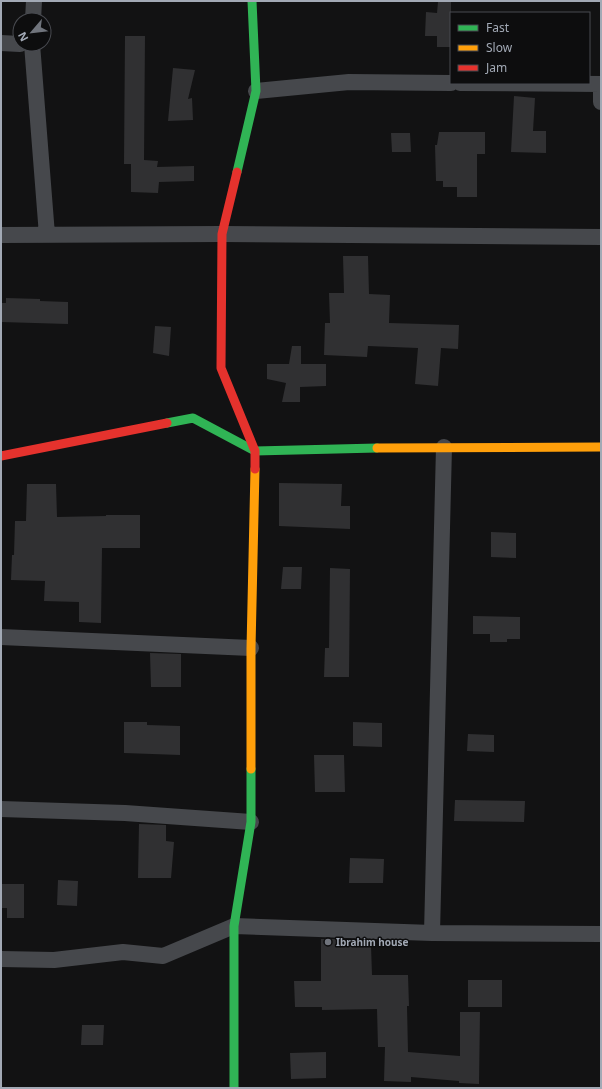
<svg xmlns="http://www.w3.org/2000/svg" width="602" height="1089" viewBox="0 0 602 1089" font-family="'Noto Sans',sans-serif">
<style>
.building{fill:#303032}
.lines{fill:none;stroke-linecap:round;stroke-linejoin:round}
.street{stroke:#46484c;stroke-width:16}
.fast{stroke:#30b455;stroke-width:9}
.slow{stroke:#ff9f0a;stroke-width:9}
.jam{stroke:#e5322d;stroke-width:9}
.poi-dot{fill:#70747c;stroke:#0d0d0e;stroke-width:1.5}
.labels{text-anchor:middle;stroke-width:3;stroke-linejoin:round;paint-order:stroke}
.poi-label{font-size:10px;font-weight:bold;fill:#a2a9b5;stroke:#0d0d0e;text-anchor:start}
</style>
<rect width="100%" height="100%" fill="#121213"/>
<path class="building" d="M 438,2 L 451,2 L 451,47 L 437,47 L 437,36 L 425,36 L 426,12 L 437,13 Z
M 125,36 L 145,36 L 144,160 L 158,161 L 157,167 L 194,166 L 194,181 L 159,182 L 158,193 L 131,192 L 131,164 L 124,164 Z
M 173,68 L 195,70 L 188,99 L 192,98 L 193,120 L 168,121 Z
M 514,96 L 535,98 L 533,131 L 546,131 L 546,153 L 511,152 Z
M 439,132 L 485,132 L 485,154 L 477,154 L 477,197 L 457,197 L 457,187 L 443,187 L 443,181 L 436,181 L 435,145 L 437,145 Z
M 391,133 L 410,133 L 411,152 L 392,152 Z
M 343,256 L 368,256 L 369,294 L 390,295 L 389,323 L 459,325 L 458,349 L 441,348 L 438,386 L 415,384 L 418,348 L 368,346 L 367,357 L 324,355 L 325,323 L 330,323 L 329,293 L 344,293 Z
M 6,298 L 40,299 L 40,301 L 68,302 L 68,324 L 1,322 L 1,303 L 6,303 Z
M 155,326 L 171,327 L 169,356 L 153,353 Z
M 292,346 L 301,346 L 301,364 L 326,364 L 326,386 L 300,387 L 300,402 L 282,402 L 286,383 L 267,379 L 267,364 L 289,364 Z
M 279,483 L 342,484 L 341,506 L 350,506 L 350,529 L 279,526 Z
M 27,484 L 56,484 L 57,517 L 106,516 L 106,515 L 140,515 L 140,548 L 102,548 L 101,623 L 79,622 L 79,602 L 44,601 L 45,581 L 11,580 L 12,555 L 14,555 L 15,521 L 26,521 Z
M 491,532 L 516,533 L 516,558 L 491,557 Z
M 283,567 L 302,567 L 301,589 L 281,589 Z
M 330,568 L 350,569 L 349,677 L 324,677 L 325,648 L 329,648 Z
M 473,616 L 520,617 L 520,639 L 507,639 L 507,642 L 490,642 L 490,634 L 473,634 Z
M 150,653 L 181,654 L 181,687 L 151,687 Z
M 124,722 L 147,722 L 147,725 L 180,726 L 180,755 L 124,753 Z
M 353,722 L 382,723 L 382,747 L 353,746 Z
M 468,734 L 494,735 L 494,752 L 467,751 Z
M 314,755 L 344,755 L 345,792 L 315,792 Z
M 455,800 L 525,801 L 524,822 L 454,821 Z
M 139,824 L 166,825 L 166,841 L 174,842 L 171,878 L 138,878 Z
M 350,858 L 384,859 L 383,883 L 349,883 Z
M 58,880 L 78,881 L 77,906 L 57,905 Z
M 1,884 L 24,884 L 24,918 L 7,918 L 7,908 L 1,908 Z
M 321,939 L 339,939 L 339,945 L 371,945 L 372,975 L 408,975 L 409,1006 L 407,1006 L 408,1052 L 460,1056 L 460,1012 L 480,1012 L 479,1084 L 459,1083 L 459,1081 L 411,1077 L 411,1082 L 384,1081 L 385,1047 L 378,1047 L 377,1009 L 322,1010 L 322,1007 L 295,1007 L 294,981 L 321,981 Z
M 468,980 L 502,980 L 502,1007 L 468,1007 Z
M 82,1025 L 104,1025 L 103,1045 L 81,1045 Z
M 326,1052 L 326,1078 L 291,1079 L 290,1053 Z"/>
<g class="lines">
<path class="street" d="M 33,20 L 34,1
M 1,43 L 20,44
M 32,44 L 47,235
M 460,83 L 601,84
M 601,84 L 601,102
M 256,91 L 349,82 L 451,83
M 1,235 L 222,234 L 601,237
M 1,637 L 251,648
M 1,809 L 125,813 L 251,822
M 432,933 L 444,447
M 1,959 L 54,960 L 123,952 L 163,956 L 234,926 L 432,933 L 601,934"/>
<path class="fast" d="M 237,172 L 256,91 L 252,1
M 167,423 L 193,418 L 255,451 L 377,448
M 234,1088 L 234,926 L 251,822 L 251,769"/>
<path class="slow" d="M 377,448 L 601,447
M 251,769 L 251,648 L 255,469"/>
<path class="jam" d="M 237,172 L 222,234 L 221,368 L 255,451 L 255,469
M 1,456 L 167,423"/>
</g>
<circle class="poi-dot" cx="328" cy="942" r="4"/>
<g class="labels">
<g class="poi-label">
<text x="336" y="946">Ibrahim house</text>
</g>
</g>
<rect width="602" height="1089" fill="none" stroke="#a2a9b5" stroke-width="4"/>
<rect x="450" y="12" width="140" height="72" fill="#0d0d0e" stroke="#494b51"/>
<rect x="458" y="25" width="20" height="6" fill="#30b455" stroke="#494b51"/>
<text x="486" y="32" font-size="12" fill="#a2a9b5">Fast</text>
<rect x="458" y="45" width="20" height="6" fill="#ff9f0a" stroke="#494b51"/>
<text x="486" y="52" font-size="12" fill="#a2a9b5">Slow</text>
<rect x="458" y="65" width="20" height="6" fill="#e5322d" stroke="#494b51"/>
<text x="486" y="72" font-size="12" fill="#a2a9b5">Jam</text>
<g transform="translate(32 32) rotate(242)"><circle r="19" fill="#0d0d0e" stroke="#494b51"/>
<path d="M0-3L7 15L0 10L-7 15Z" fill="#70747c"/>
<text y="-6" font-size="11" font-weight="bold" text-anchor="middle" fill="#a2a9b5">N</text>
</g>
</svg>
